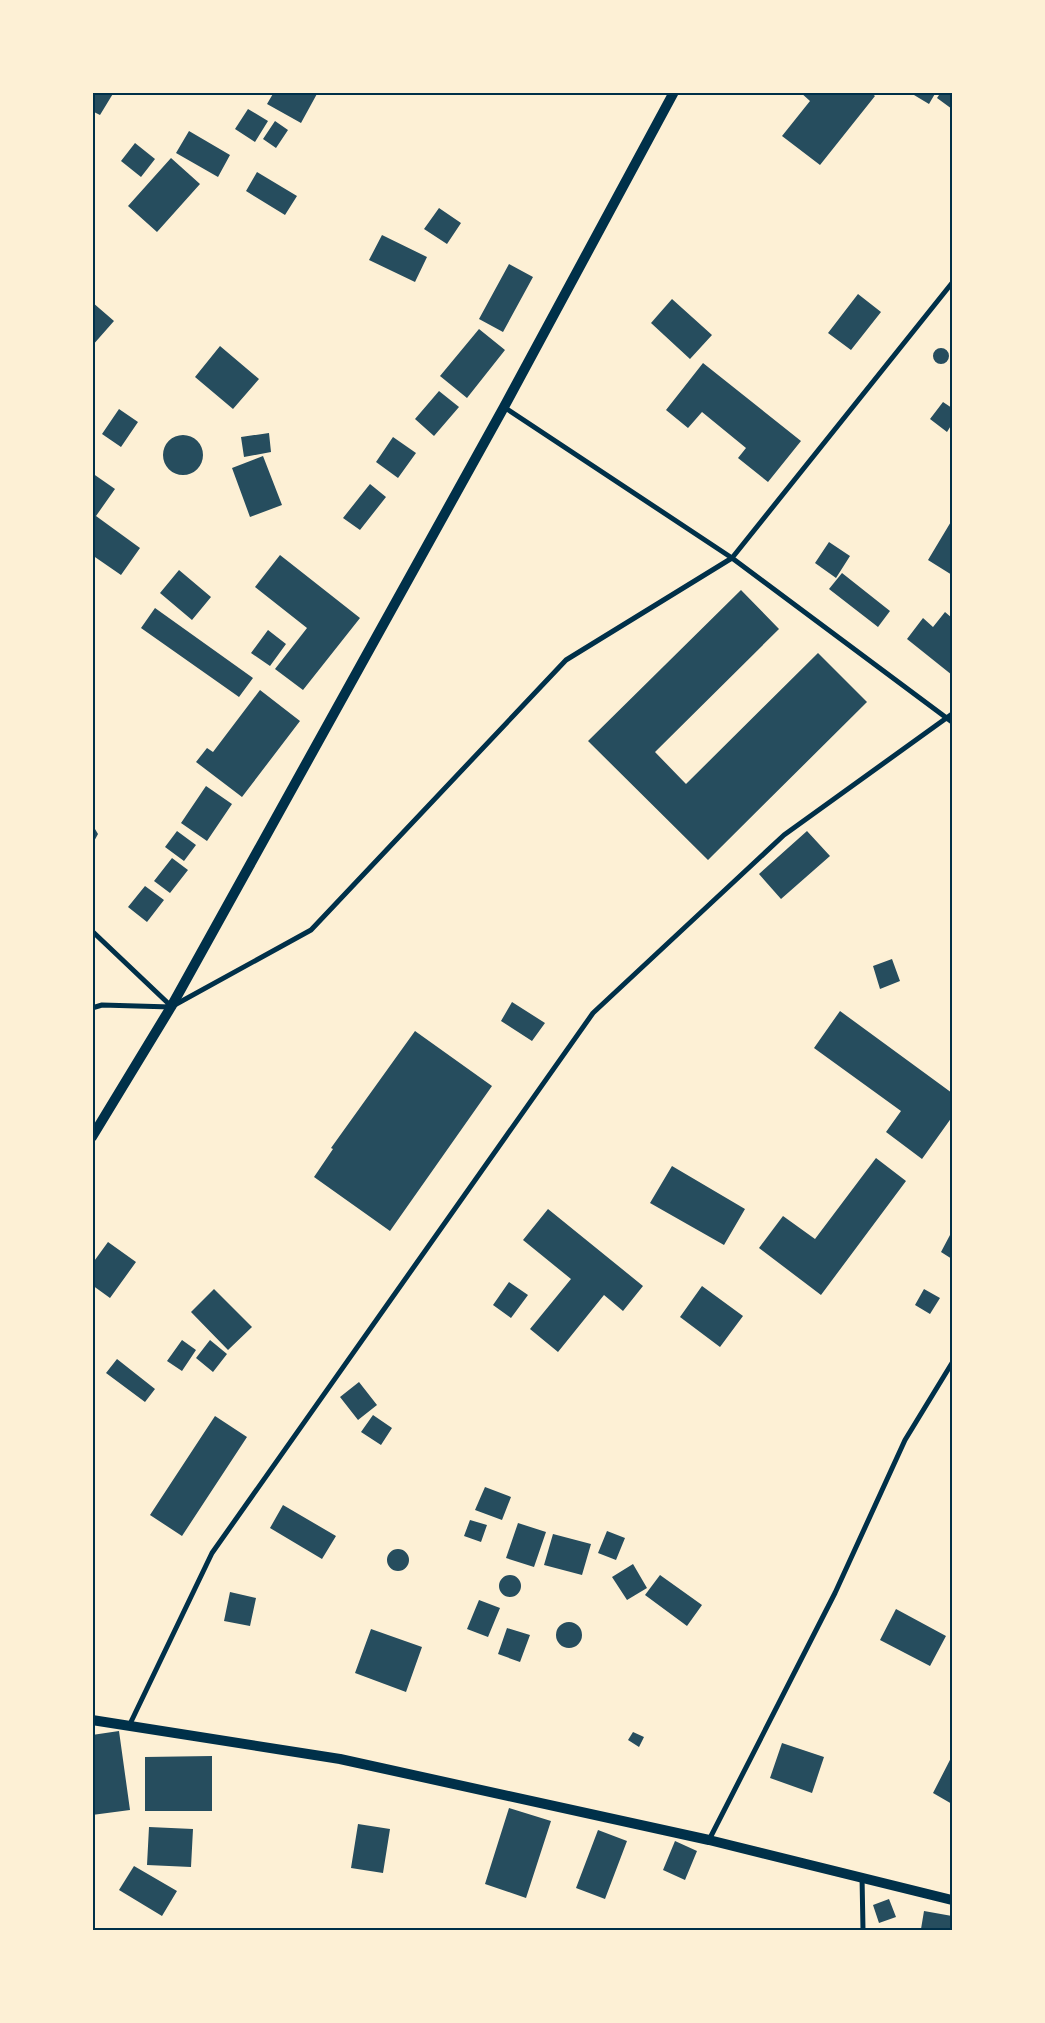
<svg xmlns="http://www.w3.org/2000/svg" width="1045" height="2023" viewBox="0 0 1045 2023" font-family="Signika,sans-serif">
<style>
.building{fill:#264d5e}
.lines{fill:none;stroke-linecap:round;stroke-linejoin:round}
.minor{stroke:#003049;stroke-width:5}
.secondary{stroke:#003049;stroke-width:10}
.neatline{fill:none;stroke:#003049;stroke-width:2}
</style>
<rect width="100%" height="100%" fill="#fdf0d5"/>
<path class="building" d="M 92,92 L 114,92 L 100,115 L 92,111 Z
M 274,92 L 318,92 L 301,123 L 267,104 Z
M 800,92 L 870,92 L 875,96 L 820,165 L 782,136 L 810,101 Z
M 909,92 L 936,92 L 929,104 Z
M 941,92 L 952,92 L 952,109 L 937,98 Z
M 248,109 L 268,121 L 255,142 L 235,129 Z
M 275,121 L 288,130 L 276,148 L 263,139 Z
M 189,131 L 230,155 L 218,177 L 176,153 Z
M 135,143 L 155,159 L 141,177 L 121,161 Z
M 171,158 L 200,184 L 157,232 L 128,206 Z
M 257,172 L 297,196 L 285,215 L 246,191 Z
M 439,208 L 461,223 L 447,244 L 424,229 Z
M 382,235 L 427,257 L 415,282 L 369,260 Z
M 509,264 L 533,277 L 503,332 L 479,319 Z
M 858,294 L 881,312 L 851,350 L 828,333 Z
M 672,299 L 712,335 L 690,359 L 651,323 Z
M 92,302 L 114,321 L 92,346 Z
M 479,329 L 505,350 L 467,398 L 440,376 Z
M 220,346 L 259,379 L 233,409 L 195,377 Z
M933 356a8 8 0 1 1 16 0a8 8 0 1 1-16 0Z
M 703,363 L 801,441 L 768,482 L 738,458 L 746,448 L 702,412 L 688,428 L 666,410 Z
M 439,391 L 459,407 L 434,436 L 415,419 Z
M 943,402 L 952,408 L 952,424 L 947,432 L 930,419 Z
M 119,409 L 138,422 L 121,447 L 102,434 Z
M 269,433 L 271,452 L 244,457 L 241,437 Z
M163 455a20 20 0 1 1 40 0a20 20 0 1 1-40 0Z
M 393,437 L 416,453 L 398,478 L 376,462 Z
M 263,456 L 282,505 L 250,517 L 232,468 Z
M 92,473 L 115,489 L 96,516 L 140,548 L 121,575 L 92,555 Z
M 370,484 L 386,497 L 360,530 L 343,518 Z
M 952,520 L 952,575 L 928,560 Z
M 829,542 L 850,556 L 836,578 L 815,563 Z
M 280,555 L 360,618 L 303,690 L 275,669 L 307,628 L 255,587 Z
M 179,570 L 211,597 L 192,620 L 160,593 Z
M 842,573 L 890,611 L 878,627 L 829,589 Z
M 741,590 L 779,629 L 655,752 L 686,784 L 818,653 L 867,702 L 708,860 L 588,741 Z
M 155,608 L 253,678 L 239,697 L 141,628 Z
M 945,612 L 952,618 L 952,675 L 907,639 L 923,618 L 933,627 Z
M 268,630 L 286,644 L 270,666 L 251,653 Z
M 260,690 L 300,721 L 242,797 L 196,762 L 207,748 L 213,752 Z
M 206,786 L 232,804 L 207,841 L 181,823 Z
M 92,824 L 98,834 L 92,845 Z
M 177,831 L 196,845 L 184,861 L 165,847 Z
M 807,831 L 830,856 L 781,899 L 759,874 Z
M 172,858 L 188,870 L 170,893 L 154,881 Z
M 145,886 L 164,900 L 147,922 L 128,907 Z
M 892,959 L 900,981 L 880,989 L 873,966 Z
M 512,1002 L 545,1023 L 532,1041 L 501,1021 Z
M 840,1011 L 952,1093 L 952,1117 L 922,1159 L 886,1132 L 901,1111 L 814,1048 Z
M 415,1031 L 492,1086 L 390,1231 L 314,1177 L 333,1149 L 331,1148 Z
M 876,1158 L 906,1181 L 821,1295 L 759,1248 L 783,1216 L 815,1239 Z
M 672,1166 L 745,1209 L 724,1245 L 650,1203 Z
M 548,1209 L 643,1286 L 623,1311 L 604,1295 L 558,1352 L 530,1329 L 571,1279 L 523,1240 Z
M 950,1235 L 952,1236 L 952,1259 L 941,1252 Z
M 108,1242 L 136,1262 L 110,1298 L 92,1285 L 92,1264 Z
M 509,1282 L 528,1295 L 511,1318 L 493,1305 Z
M 702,1286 L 743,1316 L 720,1347 L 680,1317 Z
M 214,1289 L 252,1327 L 228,1350 L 191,1312 Z
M 924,1289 L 940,1298 L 930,1314 L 915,1305 Z
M 182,1340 L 196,1350 L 182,1371 L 167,1361 Z
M 210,1340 L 227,1354 L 213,1372 L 196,1358 Z
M 117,1359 L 155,1389 L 145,1402 L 106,1373 Z
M 359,1382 L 377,1405 L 358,1420 L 340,1397 Z
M 373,1415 L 392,1428 L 381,1445 L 361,1432 Z
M 215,1416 L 247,1437 L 182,1536 L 150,1515 Z
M 485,1487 L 511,1497 L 502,1520 L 475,1510 Z
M 283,1505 L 336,1536 L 322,1559 L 270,1528 Z
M 470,1520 L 487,1525 L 481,1542 L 464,1536 Z
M 518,1523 L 546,1532 L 534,1567 L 506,1558 Z
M 607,1531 L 625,1538 L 616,1560 L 598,1553 Z
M 553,1534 L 591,1544 L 582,1575 L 544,1565 Z
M387 1560a11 11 0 1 1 22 0a11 11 0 1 1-22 0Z
M 633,1564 L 647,1588 L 627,1600 L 612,1577 Z
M 660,1575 L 702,1605 L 687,1626 L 645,1595 Z
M499 1586a11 11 0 1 1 22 0a11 11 0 1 1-22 0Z
M 230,1592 L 256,1598 L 250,1626 L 224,1621 Z
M 479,1600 L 500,1608 L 488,1637 L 467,1629 Z
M 896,1609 L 946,1636 L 930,1666 L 880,1640 Z
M556 1635a13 13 0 1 1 26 0a13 13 0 1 1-26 0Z
M 507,1628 L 530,1635 L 520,1662 L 498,1654 Z
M 371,1629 L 422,1647 L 406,1692 L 355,1673 Z
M 119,1731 L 130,1810 L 92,1815 L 92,1735 Z
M 633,1732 L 644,1737 L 639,1747 L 628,1740 Z
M 782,1743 L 824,1757 L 812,1793 L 770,1778 Z
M 212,1756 L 212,1811 L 145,1811 L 145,1757 Z
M 952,1756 L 952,1804 L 933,1793 Z
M 509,1808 L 551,1821 L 526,1898 L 485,1884 Z
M 358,1824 L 390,1829 L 383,1873 L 351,1868 Z
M 149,1827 L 193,1829 L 191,1867 L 147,1865 Z
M 598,1830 L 627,1841 L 605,1899 L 576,1888 Z
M 675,1841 L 697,1851 L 685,1880 L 663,1870 Z
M 134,1866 L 177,1891 L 162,1916 L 119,1890 Z
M 889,1899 L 896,1917 L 879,1923 L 873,1905 Z
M 924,1911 L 952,1916 L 950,1930 L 921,1929 Z"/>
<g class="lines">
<path class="minor" d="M 504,407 L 732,558 L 952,722
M 92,931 L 171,1006
M 92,1008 L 102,1005 L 171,1007 L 311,930 L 566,660 L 732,558 L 952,283
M 129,1726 L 212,1553 L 593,1013 L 784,835 L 952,714
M 709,1840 L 835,1593 L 905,1440 L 952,1363
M 862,1876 L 863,1930"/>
<path class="secondary" d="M 92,1137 L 171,1007 L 504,407 L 674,92
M 92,1720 L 340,1759 L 709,1840 L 952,1900"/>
</g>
<rect width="1045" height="2023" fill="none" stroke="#fdf0d5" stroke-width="188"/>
<rect x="94" y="94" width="857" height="1835" class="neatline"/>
</svg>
